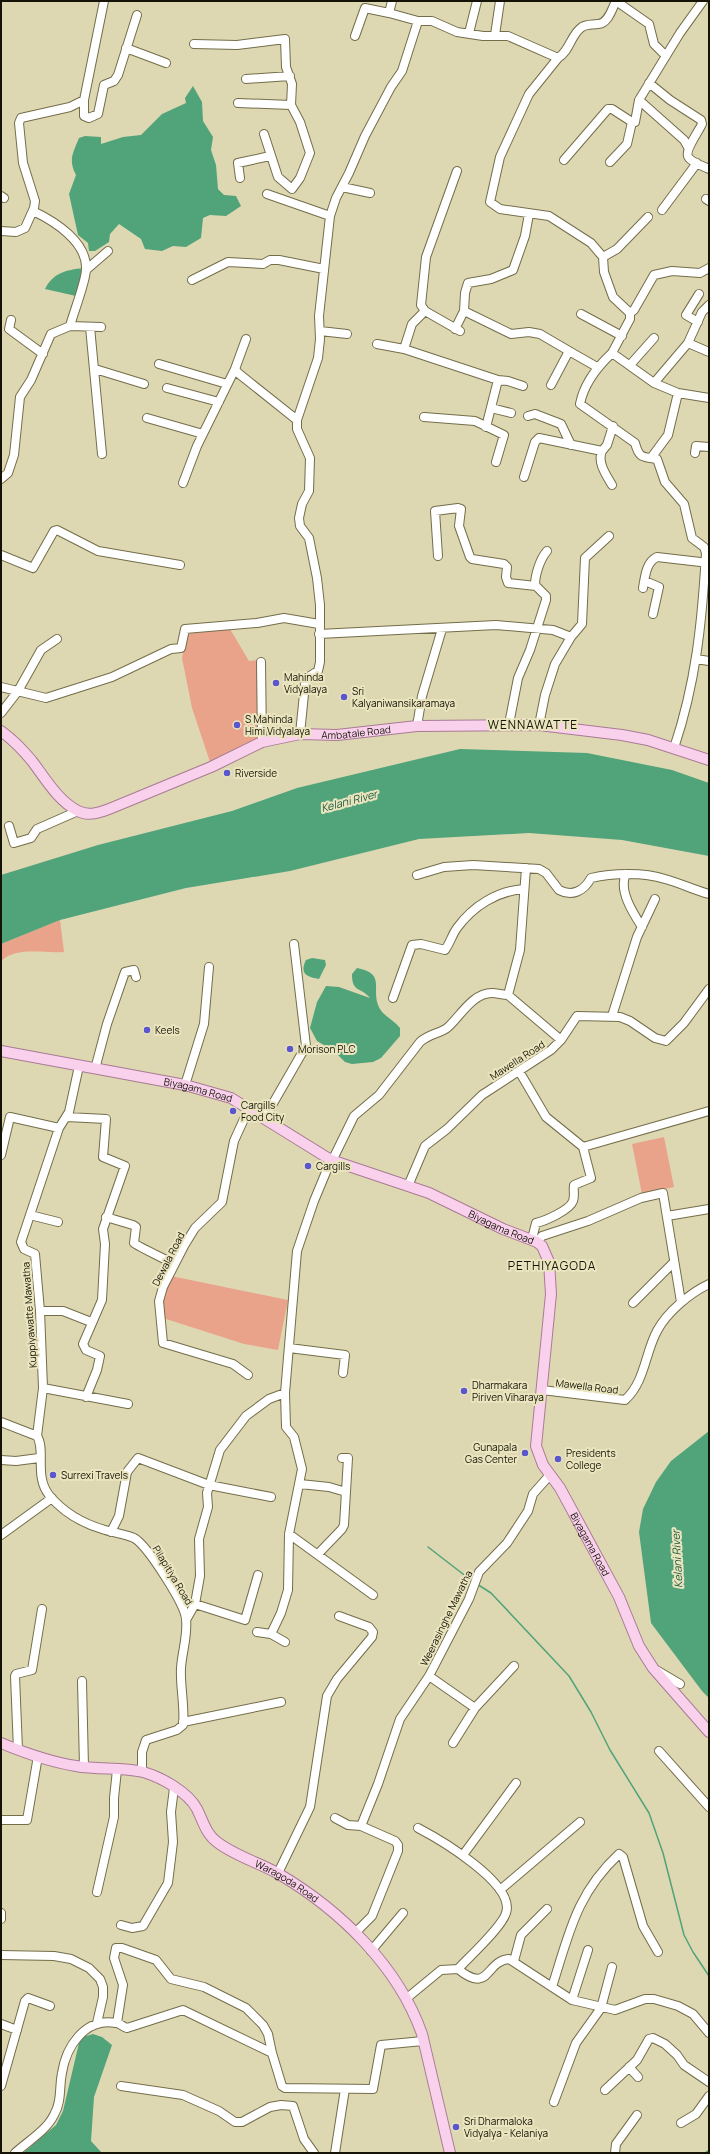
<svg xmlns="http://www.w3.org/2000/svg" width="710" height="2154" viewBox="0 0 710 2154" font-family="Manrope,sans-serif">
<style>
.green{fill:#eaa38b}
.water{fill:#51a37a}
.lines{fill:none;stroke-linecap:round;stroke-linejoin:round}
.stream{stroke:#51a37a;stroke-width:1.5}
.minor-casing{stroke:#736d4a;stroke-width:10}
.major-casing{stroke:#a87b94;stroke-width:12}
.minor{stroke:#fff;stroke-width:8}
.major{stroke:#fad1ec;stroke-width:10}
.poi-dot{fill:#5a56cd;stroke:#ebe5bf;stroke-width:1.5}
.labels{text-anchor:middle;stroke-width:4;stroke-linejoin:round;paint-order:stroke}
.poi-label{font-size:10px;fill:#151306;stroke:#ebe5bf;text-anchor:start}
.street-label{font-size:10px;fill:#151306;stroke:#ebe5bf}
.water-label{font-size:11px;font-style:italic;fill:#1e5c3f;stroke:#ebe5bf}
.quarter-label{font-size:12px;letter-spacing:1px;fill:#151306;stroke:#ebe5bf}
</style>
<rect width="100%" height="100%" fill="#ded8b2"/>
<path class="green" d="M 230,629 L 249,661 L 259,660 L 258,739 L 210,762 L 192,708 L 182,658 L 187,634 Z
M 60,920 L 64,952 C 44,954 18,946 1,961 L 1,944 Z
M 664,1137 L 674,1187 L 642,1194 L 632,1144 Z
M 171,1276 L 288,1300 L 278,1350 L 244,1344 L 163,1318 L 162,1300 Z"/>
<path class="water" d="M 193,86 L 202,102 L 203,121 L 213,137 L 211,150 L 216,165 L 218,189 L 224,195 L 236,196 L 241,206 L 226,216 L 210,215 L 203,218 L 201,238 L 186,247 L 173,246 L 162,251 L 145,249 L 141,239 L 119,224 L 110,234 L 109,242 L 95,251 L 89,251 L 88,243 L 78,235 L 69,194 L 76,175 C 68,160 73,153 79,138 L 85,136 L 101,137 L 101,144 L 123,137 L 141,135 L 162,114 L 186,103 L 185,98 Z
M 83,268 L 76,296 L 45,289 C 53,273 66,270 83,268 Z
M 460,749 L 587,753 L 672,770 L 709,783 L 709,856 L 622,840 L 529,833 L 419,839 L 290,871 L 186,888 L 60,920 L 1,944 L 1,875 L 98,845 L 232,811 L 297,788 Z
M 312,958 L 325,960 L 326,965 L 319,979 C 307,977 299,974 306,960 Z
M 357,968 C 388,974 369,990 380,1009 C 385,1017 394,1020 400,1028 L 400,1036 L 381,1058 L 373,1062 L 352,1064 L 345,1062 L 334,1051 L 317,1041 L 310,1028 L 317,1002 L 326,986 L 339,987 L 370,998 C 360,986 352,993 352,974 Z
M 709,1431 L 709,1698 L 702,1691 L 651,1623 L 639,1532 L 643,1509 L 656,1482 L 671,1461 Z
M 93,2034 L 102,2037 L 112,2045 L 94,2097 L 91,2141 L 102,2153 L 23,2153 L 56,2125 L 63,2111 L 79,2043 L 83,2037 Z"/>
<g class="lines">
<path class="stream" d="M 428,1547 L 472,1581
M 477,1584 L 491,1593 L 569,1676 L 591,1712 L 610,1750 L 649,1813 L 663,1853 L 684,1935 L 693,1952 L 709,1976
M 705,2153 L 709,2150"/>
<defs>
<path id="minor" d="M 392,1 L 389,13 L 418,21
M 616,1 L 649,24 L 654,44 L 666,56
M 469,33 L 477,1
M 495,35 L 500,1
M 355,36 L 365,8 L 389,13
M 194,44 L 237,45 L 285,39 L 286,67 L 292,84 L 291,105 L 300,122 L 310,153 L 300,178 L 292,189 L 278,177 L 264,134
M 126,48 L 166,63
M 558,58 L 529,94 L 500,157 L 490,202 L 500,209 L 549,216 L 591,243 L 603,257 L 604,272 L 613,297 L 630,313 L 630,319 L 612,353 L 654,383
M 246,79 L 290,76
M 649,83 L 670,100 L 701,120 L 702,124 C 699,131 683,152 689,158 C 693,163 703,166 709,169
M 84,100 L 84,116 L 89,118 L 98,114 L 104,85 L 114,81 L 118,75 L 137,15
M 238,103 L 291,105
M 688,147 L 684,140 L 639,100 L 680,33 L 703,1
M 564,160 L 608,109 L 612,109 L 632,122 L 635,122 L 639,100
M 610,162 L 627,144 L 632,122
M 457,171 L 426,257 L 421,305 L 425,311 L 460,331
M 240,178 L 238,163 L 270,156
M 342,187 L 370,193
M 267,194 L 330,216
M 1,196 L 4,198
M 706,199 L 709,201
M 662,210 L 697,163
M 1,231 L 16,232 L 25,228 L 34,208 L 35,201 L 23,163 L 19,123 L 21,118 L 70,107 L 84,100 L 104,1
M 603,257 L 617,249 L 648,217
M 86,270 L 108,251
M 192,280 L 228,262 L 263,264 L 270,260 L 279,260 L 324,269
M 709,305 L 702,312 L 688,343 L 654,383 L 678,393 L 709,398
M 464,311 L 465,293 L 468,283 L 491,279 L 513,270 L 525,236 L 529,214
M 630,313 L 634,310 L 654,275 L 672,271 L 700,273 L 709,268
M 581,314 L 622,336
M 11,320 L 9,329 L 43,354
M 698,322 L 686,315 L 699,294
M 70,326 L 101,327
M 90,327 L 102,454
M 455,329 L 464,311 L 511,334 L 529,332 L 540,334 L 569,351
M 320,331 L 347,334
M 246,339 L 235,369 L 238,373 L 297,420
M 688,343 L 709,352
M 377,344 L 404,349 L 498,380
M 404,349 L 412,324 L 425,311
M 612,353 C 597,367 584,383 580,404 L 635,443 C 639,458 642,457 657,459 L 665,482 L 684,504 L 692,538 L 704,547 L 706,553 C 702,622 696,683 674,748
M 159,364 L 227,384
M 630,365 L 654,338
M 95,369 L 144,384
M 551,385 L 569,351 L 597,367
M 167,388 L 219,402
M 491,408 L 511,413
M 528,416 L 535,414 L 561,424 L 571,445
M 424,417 L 475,421 L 504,435 L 496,462
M 147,418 L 203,434
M 486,427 L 498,380 L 508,381 L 523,386
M 602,451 C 597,462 606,475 612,485
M 695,453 L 696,446 L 709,447
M 651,458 L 668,435 L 678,393
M 524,477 L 535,442 L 539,438 L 602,451 L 607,445 L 613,426
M 1,479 L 8,473 L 14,455 L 20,397 L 31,380 L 51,334 L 70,326 C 74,311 85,284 86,270 C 88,242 54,221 33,211
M 183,483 L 197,446 L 235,369
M 1,555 L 33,568 L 54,531 L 57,530 L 98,551 L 180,565
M 438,556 L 435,511 L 458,508 L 461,509 L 459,526 L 470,557 L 472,559 L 504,564 L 507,567 L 506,577 L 508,583 L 536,586
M 645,581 L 659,587 L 653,614
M 643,588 C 645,577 646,562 657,557 L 709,563
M 319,634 L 496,625 L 553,630 L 571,637
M 696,659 L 709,661
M 261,662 L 262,742
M 1,687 L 46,698 L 112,677 L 171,649 L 181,648 L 185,629 L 257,623 L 284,618 L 319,624
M 1,713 L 18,691 L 41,650 L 57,639
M 509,724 L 518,678 L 530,650 L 546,600 L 546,596 L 535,585 C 535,575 540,559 547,551
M 539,725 L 545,695 L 555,664 L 571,637 L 582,624 L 585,558 L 609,536
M 417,726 L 422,696 L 442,629
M 300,734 L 305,684 L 310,676 L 318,671 L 320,662 L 320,605 L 317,578 L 309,538 L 300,526 L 299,518 L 302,504 L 309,491 L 310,458 L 297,429 L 297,420 L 318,358 L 320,339 L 319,316 L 330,216 L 336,198 L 349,173 L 365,136 L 391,87 L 402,71 L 418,21 L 432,21 L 457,32 L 483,36 L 508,36 L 558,58 C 570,51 571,34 582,27 C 587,24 592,25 598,24 C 608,24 612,9 616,1
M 9,826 L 14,843 L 31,838 L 37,829 L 78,811
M 526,868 L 520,950 L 508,995 L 561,1040
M 626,874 C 618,890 633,913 642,927
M 417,875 L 444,867 L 473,865 L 539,869 L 546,873 L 559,890 C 572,897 584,891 591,878 C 612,873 644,872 665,879 C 680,883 694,890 709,894
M 393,998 L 412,945 L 421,944 L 445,950 C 450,943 452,935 457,928 C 473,906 497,891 524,889
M 612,1016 L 637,937 L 655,899
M 95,1069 L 107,1024 L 125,972 L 134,970 L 136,977
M 519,1071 L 546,1117 L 583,1147 L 591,1178 L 574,1185 C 573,1190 575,1196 573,1201 C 570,1210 545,1221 536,1223 L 532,1239
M 185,1085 L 204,1024 L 209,967
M 67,1117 L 106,1119 L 103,1157 L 125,1166 L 103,1229 L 105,1244 L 102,1300 L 83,1344 L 86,1350 L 100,1356 L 97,1370 L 86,1397
M 264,1119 L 306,1046 L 294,944
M 583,1147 L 709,1111
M 1,1155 L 10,1117 L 59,1128
M 332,1161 L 354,1116 L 379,1095 L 420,1042 C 429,1034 438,1034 447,1028 C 460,1017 472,993 492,993 C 497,993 503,995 508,995
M 408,1186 L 425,1146 L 447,1129 L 482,1095 L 551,1050 L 561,1040 L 577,1016 L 620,1017 L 630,1021 L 655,1038 L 666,1041 L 684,1023 L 709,989
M 30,1215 L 58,1222
M 667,1216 L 709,1209
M 106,1217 L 133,1225 L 136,1227 L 134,1243 C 137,1246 167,1260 174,1264
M 537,1242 L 542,1236 L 588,1221 L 641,1198 L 663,1193 L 681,1302
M 633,1303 L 673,1263
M 40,1311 L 63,1311 L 91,1322
M 289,1348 L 345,1355 L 343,1373
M 248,1375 L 233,1364 L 163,1343 L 159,1301 L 163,1287 L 184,1246 L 195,1228 L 222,1202 L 234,1141 L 249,1108
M 43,1388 L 128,1404
M 542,1390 L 625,1400 C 645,1382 645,1353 657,1331 C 667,1312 690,1293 709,1284
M 1,1422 L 37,1436 C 46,1450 34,1476 49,1495 C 63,1512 84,1524 105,1530 C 115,1533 125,1534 134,1538 C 147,1545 185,1604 186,1619 C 188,1635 182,1652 181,1668 C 180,1687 185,1706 183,1725 L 177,1730 L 146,1740 L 142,1752 L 142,1772
M 37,1436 L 43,1388 L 40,1311 L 35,1254 L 24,1249 L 21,1242 L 59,1128 L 69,1112 L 79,1066
M 1,1460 L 16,1461 L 39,1458
M 300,1484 L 329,1487 L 346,1492
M 111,1532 L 119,1516 L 127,1472 L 138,1458 L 209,1485 L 271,1497
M 289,1534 L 373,1595
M 1,1535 L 52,1498
M 318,1554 L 342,1529 L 344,1525 L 348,1458 L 342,1458
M 195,1604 L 245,1620 L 258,1575
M 186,1620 L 195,1604 L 200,1576 L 199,1539 L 208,1507 L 207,1493 L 220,1450 L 246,1416 L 269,1399 L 285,1393
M 257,1632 L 271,1634 L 285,1642
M 271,1634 L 281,1613 L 288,1590 L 289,1534 L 302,1469 L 294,1437 L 286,1427 L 285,1393 L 297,1251 L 314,1201 L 331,1160
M 658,1671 L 680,1684
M 429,1676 L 475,1708 L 514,1666
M 82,1681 L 84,1767
M 183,1722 L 281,1702
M 453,1743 L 475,1708
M 18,1750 L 15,1676 L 16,1674 L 32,1670 L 42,1609
M 659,1751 L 709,1807
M 335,1818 L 348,1825 L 361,1826 L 395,1841 L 398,1845 L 398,1851 L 372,1916 L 355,1933
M 1,1820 L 27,1820 L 38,1756
M 361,1826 L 378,1784 L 400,1719 L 429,1676 L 469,1599 L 479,1572 L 507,1543 L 528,1511 L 533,1494 L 549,1476
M 418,1828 C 439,1839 516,1884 506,1913 C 502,1927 469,1957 458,1969
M 463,1855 L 516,1783
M 278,1873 L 310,1807 L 327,1696 L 337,1679 L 372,1637 L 373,1632 L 369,1627 L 339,1616
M 500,1890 L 580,1822
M 97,1892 L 114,1817 L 114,1798 L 117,1770
M 1,1913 L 1,1919
M 121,1925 L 132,1928 L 143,1926 L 168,1883 L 173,1842 L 171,1812 L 174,1788
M 371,1951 L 403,1913
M 1,1955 L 54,1956 L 71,1959 L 89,1968 L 100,1979 L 103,1987 L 103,1997 L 97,2023
M 514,1961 L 521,1935 L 547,1909
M 552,1987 C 569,1934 576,1894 619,1854 L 623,1857 L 643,1926 L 658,1952
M 407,1998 L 441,1970 L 458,1969 C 490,1995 485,1961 509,1959 L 572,2000 L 615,2010 L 645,1999 L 654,1999 L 678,2006 L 693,2014 L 709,2033
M 572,2000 L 588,1950
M 117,2023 L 123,1985 L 114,1958 L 116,1948 L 122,1948 L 156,1960 L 171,1979 L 204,1987 L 246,2008 L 263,2025 L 268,2034 L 272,2053
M 1,2024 L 17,2030
M 629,2067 L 638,2077
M 1,2086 L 25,2001 L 28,1998 L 50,2006
M 121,2086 L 183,2095 L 219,2111 L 235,2122 L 242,2122 L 270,2107 L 281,2105 L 293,2106 L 304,2139 L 314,2153
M 605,2090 L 637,2060 L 649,2039 L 653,2038 L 665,2044 L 677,2055 L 684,2065 L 709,2082
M 554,2102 L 576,2043 L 601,2008 L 612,1967
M 681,2123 L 696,2114 L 709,2096
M 15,2153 C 28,2141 46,2131 54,2115 C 62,2101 59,2087 62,2073 C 66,2047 85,2017 116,2023 C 120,2023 123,2027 127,2028 L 183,2010 L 272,2053 L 282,2086 L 285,2088 L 373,2089 L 381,2045 L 423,2041
M 335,2153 L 345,2089
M 615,2153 L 616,2144 L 637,2115"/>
<g id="major">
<path id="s1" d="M 1,731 C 12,739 23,750 32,761 C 45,778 58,801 78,811 C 89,817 102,812 114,807 L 211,767 L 262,742 L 300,734 L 337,735 L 417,726 L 539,725 L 622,735 L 648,740 L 709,760"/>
<path id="s2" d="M 1,1051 L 185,1085 L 231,1098 L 331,1160 L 429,1193 L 503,1229 L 537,1242 L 542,1246 L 549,1262 L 551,1294 L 536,1446 L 543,1465 L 560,1488 L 619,1597 L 639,1646 L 653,1668 L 709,1732"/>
<path id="s3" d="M 1,1743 C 25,1753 51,1762 76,1766 C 98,1770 122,1767 143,1772 C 161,1777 188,1792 197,1809 C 203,1821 206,1834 217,1842 C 235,1856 260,1863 279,1874 C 340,1910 398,1966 422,2034 L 450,2153"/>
</g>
</defs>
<use href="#minor" class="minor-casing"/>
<use href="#major" class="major-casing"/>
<use href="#minor" class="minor"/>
<use href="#major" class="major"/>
</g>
<g class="poi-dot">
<circle cx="276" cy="683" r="4"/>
<circle cx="344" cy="697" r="4"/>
<circle cx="237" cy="725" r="4"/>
<circle cx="227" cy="773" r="4"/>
<circle cx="147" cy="1030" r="4"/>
<circle cx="290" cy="1049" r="4"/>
<circle cx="233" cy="1111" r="4"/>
<circle cx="308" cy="1166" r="4"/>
<circle cx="464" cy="1391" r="4"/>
<circle cx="525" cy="1453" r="4"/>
<circle cx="558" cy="1459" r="4"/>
<circle cx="53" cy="1475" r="4"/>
<circle cx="456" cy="2127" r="4"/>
</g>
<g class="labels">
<g class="poi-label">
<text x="284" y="681">Mahinda<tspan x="284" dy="12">Vidyalaya</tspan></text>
<text x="352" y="695">Sri<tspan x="352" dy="12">Kalyaniwansikaramaya</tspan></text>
<text x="245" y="723">S Mahinda<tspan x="245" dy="12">Himi Vidyalaya</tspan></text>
<text x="235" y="777">Riverside</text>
<text x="155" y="1034">Keels</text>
<text x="298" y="1053">Morison PLC</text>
<text x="241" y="1109">Cargills<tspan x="241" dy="12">Food City</tspan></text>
<text x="316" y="1170">Cargills</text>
<text x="472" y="1389">Dharmakara<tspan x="472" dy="12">Piriven Viharaya</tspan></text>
<text x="517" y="1451" text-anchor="end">Gunapala<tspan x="517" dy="12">Gas Center</tspan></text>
<text x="566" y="1457">Presidents<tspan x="566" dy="12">College</tspan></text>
<text x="61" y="1479">Surrexi Travels</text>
<text x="464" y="2125">Sri Dharmaloka<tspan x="464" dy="12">Vidyalya - Kelaniya</tspan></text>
</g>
<g class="street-label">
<text dy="4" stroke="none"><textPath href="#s1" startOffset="406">Ambatale Road</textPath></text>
<text transform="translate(517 1060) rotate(-33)" y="4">Mawella Road</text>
<text dy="4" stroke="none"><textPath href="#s2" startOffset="201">Biyagama Road</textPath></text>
<text dy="4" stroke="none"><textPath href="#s2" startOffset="536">Biyagama Road</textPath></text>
<text transform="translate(168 1259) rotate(-63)" y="4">Dewala Road</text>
<text transform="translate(29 1315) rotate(-94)" y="4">Kuppiyawatte Mawatha</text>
<text transform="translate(587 1386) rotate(7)" y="4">Mawella Road</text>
<text dy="4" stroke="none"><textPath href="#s2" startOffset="896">Biyagama Road</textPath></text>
<text transform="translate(173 1575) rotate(59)" y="4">Pilapitiya Road</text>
<text transform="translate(446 1618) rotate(-64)" y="4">Weerasinghe Mawatha</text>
<text dy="4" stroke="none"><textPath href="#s3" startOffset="332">Waragoda Road</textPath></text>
</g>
<g class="water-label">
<text transform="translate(349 801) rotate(-15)" y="4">Kelani River</text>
<text transform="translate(677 1559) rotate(-93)" y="4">Kelani River</text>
</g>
<g class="quarter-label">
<text x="533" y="729">WENNAWATTE</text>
<text x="552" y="1270">PETHIYAGODA</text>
</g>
</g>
<rect width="710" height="2154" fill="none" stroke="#151306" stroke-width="4"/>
</svg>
